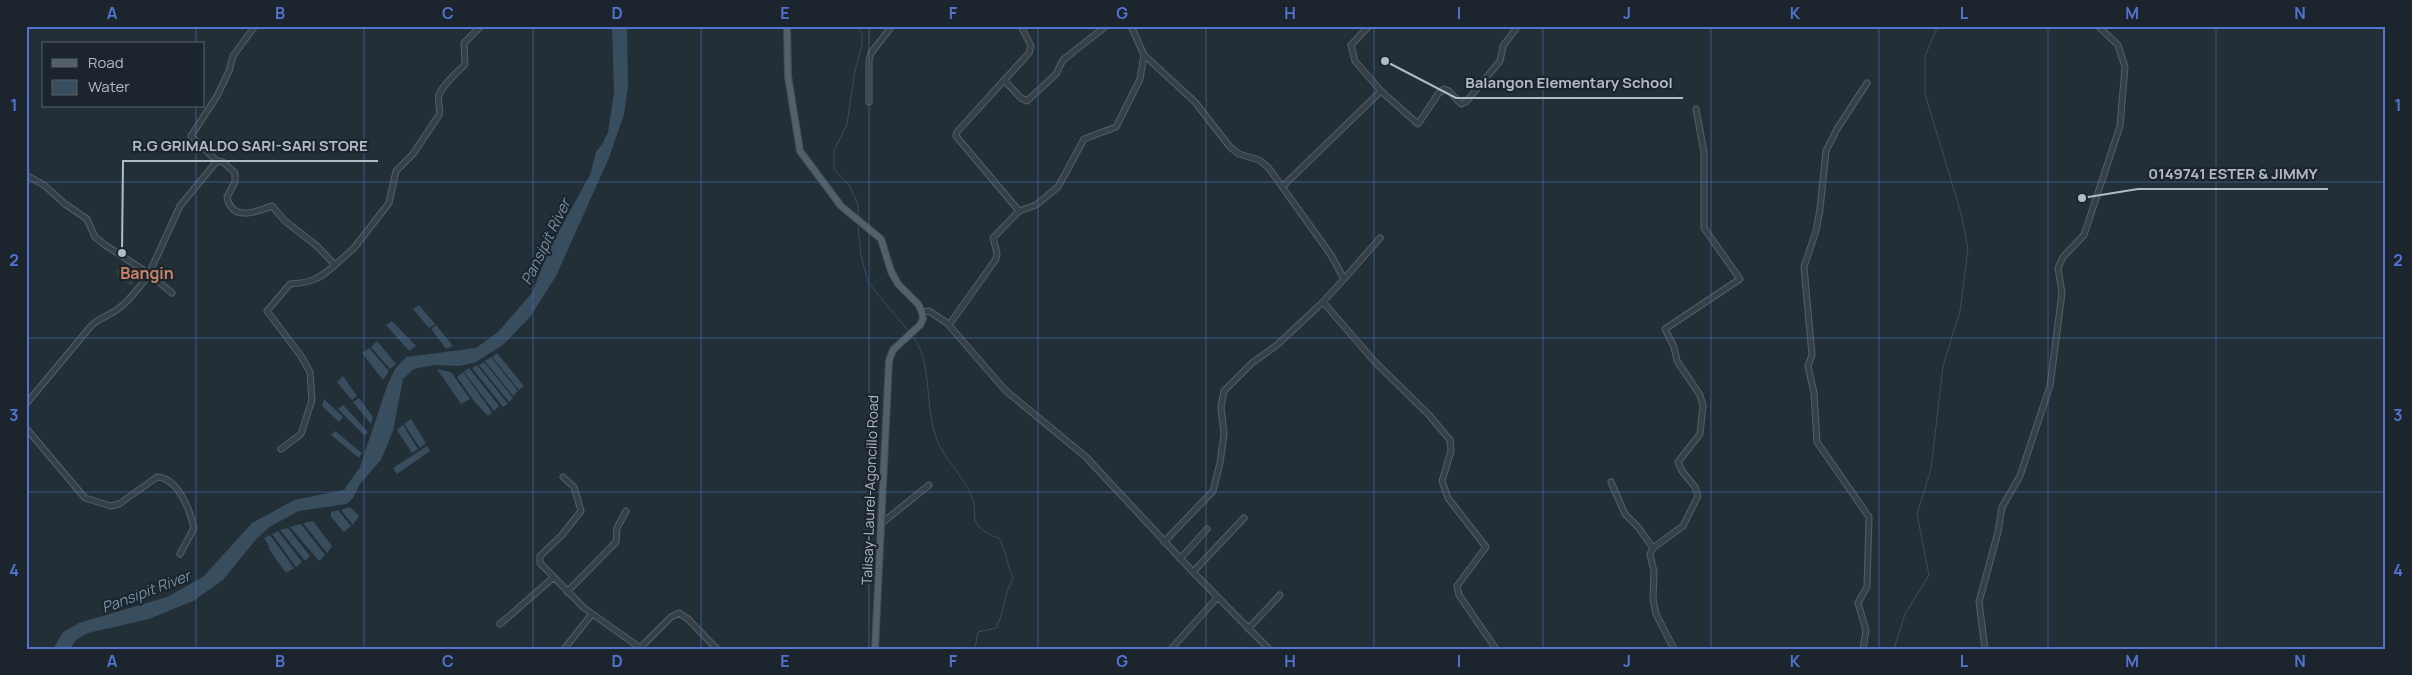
<svg xmlns="http://www.w3.org/2000/svg" width="2412" height="675" viewBox="0 0 2412 675" font-family="Manrope,sans-serif">
<style>
.green{fill:#2b3f3c}
.water{fill:#384d5d}
.lines{fill:none;stroke-linecap:round;stroke-linejoin:round}
.stream{stroke:#384d5d;stroke-width:1}
.minor-casing{stroke:#545e66;stroke-width:7}
.major-casing{stroke:#434c54;stroke-width:8}
.minor{stroke:#364048;stroke-width:5}
.major{stroke:#546068;stroke-width:6}
.grid{fill:none;stroke:#5174d1;stroke-width:1;stroke-opacity:0.55}
.labels{text-anchor:middle;stroke-width:4.5;stroke-linejoin:round;paint-order:stroke}
.street-label{font-size:14px;fill:#b1bbc4;stroke:#1c252d}
.water-label{font-size:15px;font-style:italic;fill:#7491a5;stroke:#1c252d}
.quarter-label{font-size:16px;font-weight:bold;fill:#ca8366;stroke:#1c252d}
.leader{fill:none;stroke:#b1bbc4;stroke-width:2}
.callout-dot{fill:#b1bbc4;stroke:#1c252d;stroke-width:2}
.callout-label{font-size:15px;text-anchor:middle;font-weight:bold;fill:#b1bbc4;stroke:#1c252d;stroke-width:4.5;stroke-linejoin:round;paint-order:stroke}
.neatline{fill:none;stroke:#5174d1;stroke-width:2}
.grid-label{font-size:16px;text-anchor:middle;font-weight:bold;fill:#5174d1}
</style>
<rect width="100%" height="100%" fill="#232f37"/>
<path class="green" d="M 123,263 L 139,275 L 131,286 L 115,273 Z"/>
<path class="water" d="M 612,26 L 627,26 L 628,85 L 624,114 L 609,158 L 556,276 L 530,317 L 504,344 L 476,362 L 460,366 L 434,365 L 414,369 L 403,379 L 393,431 L 381,460 L 360,484 L 353,498 L 347,504 L 299,511 L 271,526 L 257,538 L 223,580 L 193,601 L 149,619 L 88,633 L 77,639 L 70,649 L 53,649 L 63,632 L 79,623 L 167,597 L 203,577 L 252,523 L 294,500 L 344,490 L 360,467 L 387,386 L 395,369 L 406,357 L 476,348 L 498,332 L 532,293 L 550,247 L 590,175 L 596,152 L 603,143 L 608,132 L 614,92 Z
M 419,305 L 435,324 L 429,328 L 413,309 Z
M 392,321 L 416,346 L 409,351 L 386,325 Z
M 436,325 L 453,346 L 446,349 L 431,329 Z
M 377,341 L 396,364 L 390,369 L 371,347 Z
M 369,348 L 389,371 L 383,380 L 362,353 Z
M 497,353 L 524,386 L 519,390 L 492,357 Z
M 491,357 L 518,391 L 513,396 L 485,361 Z
M 484,362 L 513,398 L 509,402 L 479,365 Z
M 477,365 L 508,404 L 503,407 L 472,368 Z
M 469,368 L 499,406 L 494,411 L 464,372 Z
M 437,369 L 451,372 L 470,399 L 461,404 Z
M 463,372 L 492,412 L 488,416 L 474,401 L 457,377 Z
M 343,376 L 357,396 L 352,400 L 337,382 Z
M 359,398 L 373,417 L 371,424 L 353,402 Z
M 324,399 L 343,417 L 339,422 L 322,406 Z
M 343,405 L 368,432 L 365,436 L 338,409 Z
M 411,419 L 426,443 L 420,448 L 404,424 Z
M 403,425 L 418,449 L 412,453 L 397,430 Z
M 335,431 L 362,453 L 359,458 L 331,435 Z
M 427,446 L 430,451 L 397,474 L 393,468 Z
M 350,507 L 359,516 L 353,525 L 341,510 Z
M 338,510 L 351,526 L 344,532 L 331,517 L 331,512 Z
M 313,521 L 332,546 L 327,553 L 303,523 Z
M 301,524 L 325,555 L 319,561 L 290,527 Z
M 288,528 L 310,556 L 305,561 L 280,530 Z
M 278,531 L 302,562 L 296,567 L 272,534 Z
M 270,535 L 294,568 L 286,573 L 269,549 L 269,546 L 264,538 Z"/>
<g class="lines">
<path class="stream" d="M 857,26 L 862,33 L 862,45 L 855,70 L 847,124 L 834,151 L 834,169 L 849,185 L 858,204 L 858,215
M 858,227 L 861,255 L 868,282 L 909,332
M 912,335 C 932,359 925,404 935,434 C 942,459 965,476 973,500 C 975,505 974,513 975,519 C 977,530 991,535 1000,539 C 1006,552 1007,565 1013,578 C 1003,596 1005,612 996,628 L 978,632 L 975,649
M 1894,649 L 1905,614 L 1929,575 L 1917,514 L 1931,469 L 1943,366 L 1960,311 L 1968,249 L 1961,213 L 1925,94 L 1925,56 L 1938,26"/>
<defs>
<path id="minor" d="M 1131,26 L 1144,55 L 1195,102 L 1230,147 L 1239,154 L 1259,160 L 1268,167 L 1331,255 L 1344,279 L 1323,302 L 1277,345 L 1252,363 L 1224,391 L 1221,407 L 1224,434 L 1220,463 L 1213,491 L 1164,542
M 1369,26 L 1351,45 L 1355,61 L 1381,91 L 1418,124 L 1438,94 L 1444,89 L 1449,91 L 1461,104 L 1466,102 L 1500,61 L 1503,46 L 1518,26
M 1004,80 L 1021,98 L 1027,101 L 1056,74 L 1063,60 L 1106,26
M 869,102 L 869,61 L 871,53 L 892,26
M 217,161 L 191,136 L 217,96 L 229,71 L 233,56 L 255,26
M 26,175 L 44,185 L 65,204 L 87,219 L 95,237 L 105,245 L 148,273 L 172,293
M 1283,186 L 1381,91
M 1019,211 L 956,136 L 957,132 L 1029,53 L 1031,46 L 1021,26
M 1344,279 L 1380,238
M 1323,302 L 1375,362 L 1429,415 L 1450,440 L 1451,451 L 1442,481 L 1448,498 L 1486,547 L 1457,586 L 1459,595 L 1496,649
M 922,312 L 929,311 L 947,323 L 1005,390 L 1086,457 L 1193,572 L 1269,649
M 949,325 L 996,259 L 997,253 L 993,238 L 1019,211 L 1036,205 L 1058,187 L 1084,139 L 1116,127 L 1140,79 L 1144,55
M 26,404 L 91,326 C 99,318 106,317 115,311 C 127,304 138,288 147,278 L 180,206 L 217,161 L 223,162 L 235,173 L 235,182 L 227,197 C 232,222 256,212 272,206 L 285,221 L 317,246 L 335,265 L 354,248 L 389,203 L 396,171 L 413,154 L 439,115 C 441,108 437,102 439,95 C 443,84 457,73 465,64 L 464,43 L 481,26
M 26,428 L 85,498 L 111,506 L 119,504 L 157,477 C 178,478 190,510 194,528 L 180,554
M 281,449 L 301,434 L 312,400 L 310,372 L 301,356 L 267,311 L 290,284 C 311,283 319,279 335,265
M 563,477 L 574,487 L 581,511 L 562,535 L 540,556 L 540,563 L 584,608 L 639,647
M 1611,482 L 1625,514 L 1638,527 L 1653,548 L 1650,554 L 1654,572 L 1653,599 L 1656,614 L 1674,649
M 882,523 L 929,485
M 1653,548 L 1683,526 L 1698,496 L 1695,487 L 1682,471 L 1678,462 L 1700,434 L 1703,406 L 1700,395 L 1677,361 L 1674,347 L 1665,329 L 1740,279 L 1704,228 L 1704,152 L 1696,109
M 1180,559 L 1207,529
M 1193,572 L 1244,518
M 567,592 L 616,542 L 617,528 L 626,511
M 500,624 L 554,577
M 1248,629 L 1280,595
M 640,648 L 671,617 L 679,613 L 688,619 L 717,649
M 564,649 L 592,614
M 1171,649 L 1217,598
M 1863,649 L 1866,630 L 1858,603 L 1867,587 L 1869,517 L 1817,442 L 1814,393 L 1808,366 L 1812,355 L 1804,267 L 1816,231 L 1820,209 L 1826,151 L 1837,129 L 1867,83
M 1985,649 L 1979,602 L 1998,532 L 2002,507 L 2020,476 L 2050,386 L 2062,293 L 2058,268 L 2063,257 L 2084,235 L 2120,126 L 2125,67 L 2118,45 L 2098,26"/>
<path id="major" d="M 787,26 L 788,76 L 800,151 L 841,206 L 881,239 L 891,271 L 898,284 L 918,304 L 922,312 L 923,319 L 920,325 L 893,350 L 889,361 L 875,649"/>
</defs>
<use href="#minor" class="minor-casing"/>
<use href="#major" class="major-casing"/>
<use href="#minor" class="minor"/>
<use href="#major" class="major"/>
</g>
<path class="grid" d="M 196,26 L 196,44M 364,26 L 364,649M 533,26 L 533,649M 701,26 L 701,649M 869,26 L 869,649M 1038,26 L 1038,649M 1206,26 L 1206,649M 1374,26 L 1374,649M 1543,26 L 1543,649M 1711,26 L 1711,649M 1879,26 L 1879,649M 2048,26 L 2048,649M 2216,26 L 2216,649M 196,106 L 196,649M 26,182 L 2386,182M 26,338 L 2386,338M 26,492 L 2386,492"/>
<g class="labels">
<g class="street-label">
<text transform="translate(870 490) rotate(-88)" y="5">Talisay-Laurel-Agoncillo Road</text>
</g>
<g class="water-label">
<text transform="translate(546 242) rotate(-64)" y="5">Pansipit River</text>
<text transform="translate(146 592) rotate(-21)" y="5">Pansipit River</text>
</g>
<g class="quarter-label">
<text x="147" y="279">Bangin</text>
</g>
</g>
<path class="leader" d="M1385 61L1456 98H1683M122 253L123 161H378M2082 198L2138 189H2328"/>
<g class="callout-dot">
<circle cx="1385" cy="61" r="5"/>
<circle cx="122" cy="253" r="5"/>
<circle cx="2082" cy="198" r="5"/>
</g>
<g class="callout-label">
<text x="1569" y="88">Balangon Elementary School</text>
<text x="250" y="151">R.G GRIMALDO SARI-SARI STORE</text>
<text x="2233" y="179">0149741 ESTER &amp; JIMMY</text>
</g>
<rect width="2412" height="675" fill="none" stroke="#1c252d" stroke-width="55"/>
<rect x="42" y="42" width="162" height="65" fill="#1c252d" stroke="#586169"/>
<rect x="52" y="59" width="25" height="8" fill="#546068" stroke="#586169"/>
<text x="88" y="68" font-size="15" fill="#b1bbc4">Road</text>
<rect x="52" y="80" width="25" height="15" fill="#384d5d" stroke="#586169"/>
<text x="88" y="92" font-size="15" fill="#b1bbc4">Water</text>
<rect x="28" y="28" width="2356" height="620" class="neatline"/>
<g class="grid-label">
<text x="112" y="19">A</text>
<text x="280" y="19">B</text>
<text x="448" y="19">C</text>
<text x="617" y="19">D</text>
<text x="785" y="19">E</text>
<text x="953" y="19">F</text>
<text x="1122" y="19">G</text>
<text x="1290" y="19">H</text>
<text x="1459" y="19">I</text>
<text x="1627" y="19">J</text>
<text x="1795" y="19">K</text>
<text x="1964" y="19">L</text>
<text x="2132" y="19">M</text>
<text x="2300" y="19">N</text>
<text x="14" y="111">1</text>
<text x="2398" y="111">1</text>
<text x="14" y="266">2</text>
<text x="2398" y="266">2</text>
<text x="14" y="421">3</text>
<text x="2398" y="421">3</text>
<text x="14" y="576">4</text>
<text x="2398" y="576">4</text>
<text x="112" y="667">A</text>
<text x="280" y="667">B</text>
<text x="448" y="667">C</text>
<text x="617" y="667">D</text>
<text x="785" y="667">E</text>
<text x="953" y="667">F</text>
<text x="1122" y="667">G</text>
<text x="1290" y="667">H</text>
<text x="1459" y="667">I</text>
<text x="1627" y="667">J</text>
<text x="1795" y="667">K</text>
<text x="1964" y="667">L</text>
<text x="2132" y="667">M</text>
<text x="2300" y="667">N</text>
</g>
</svg>
